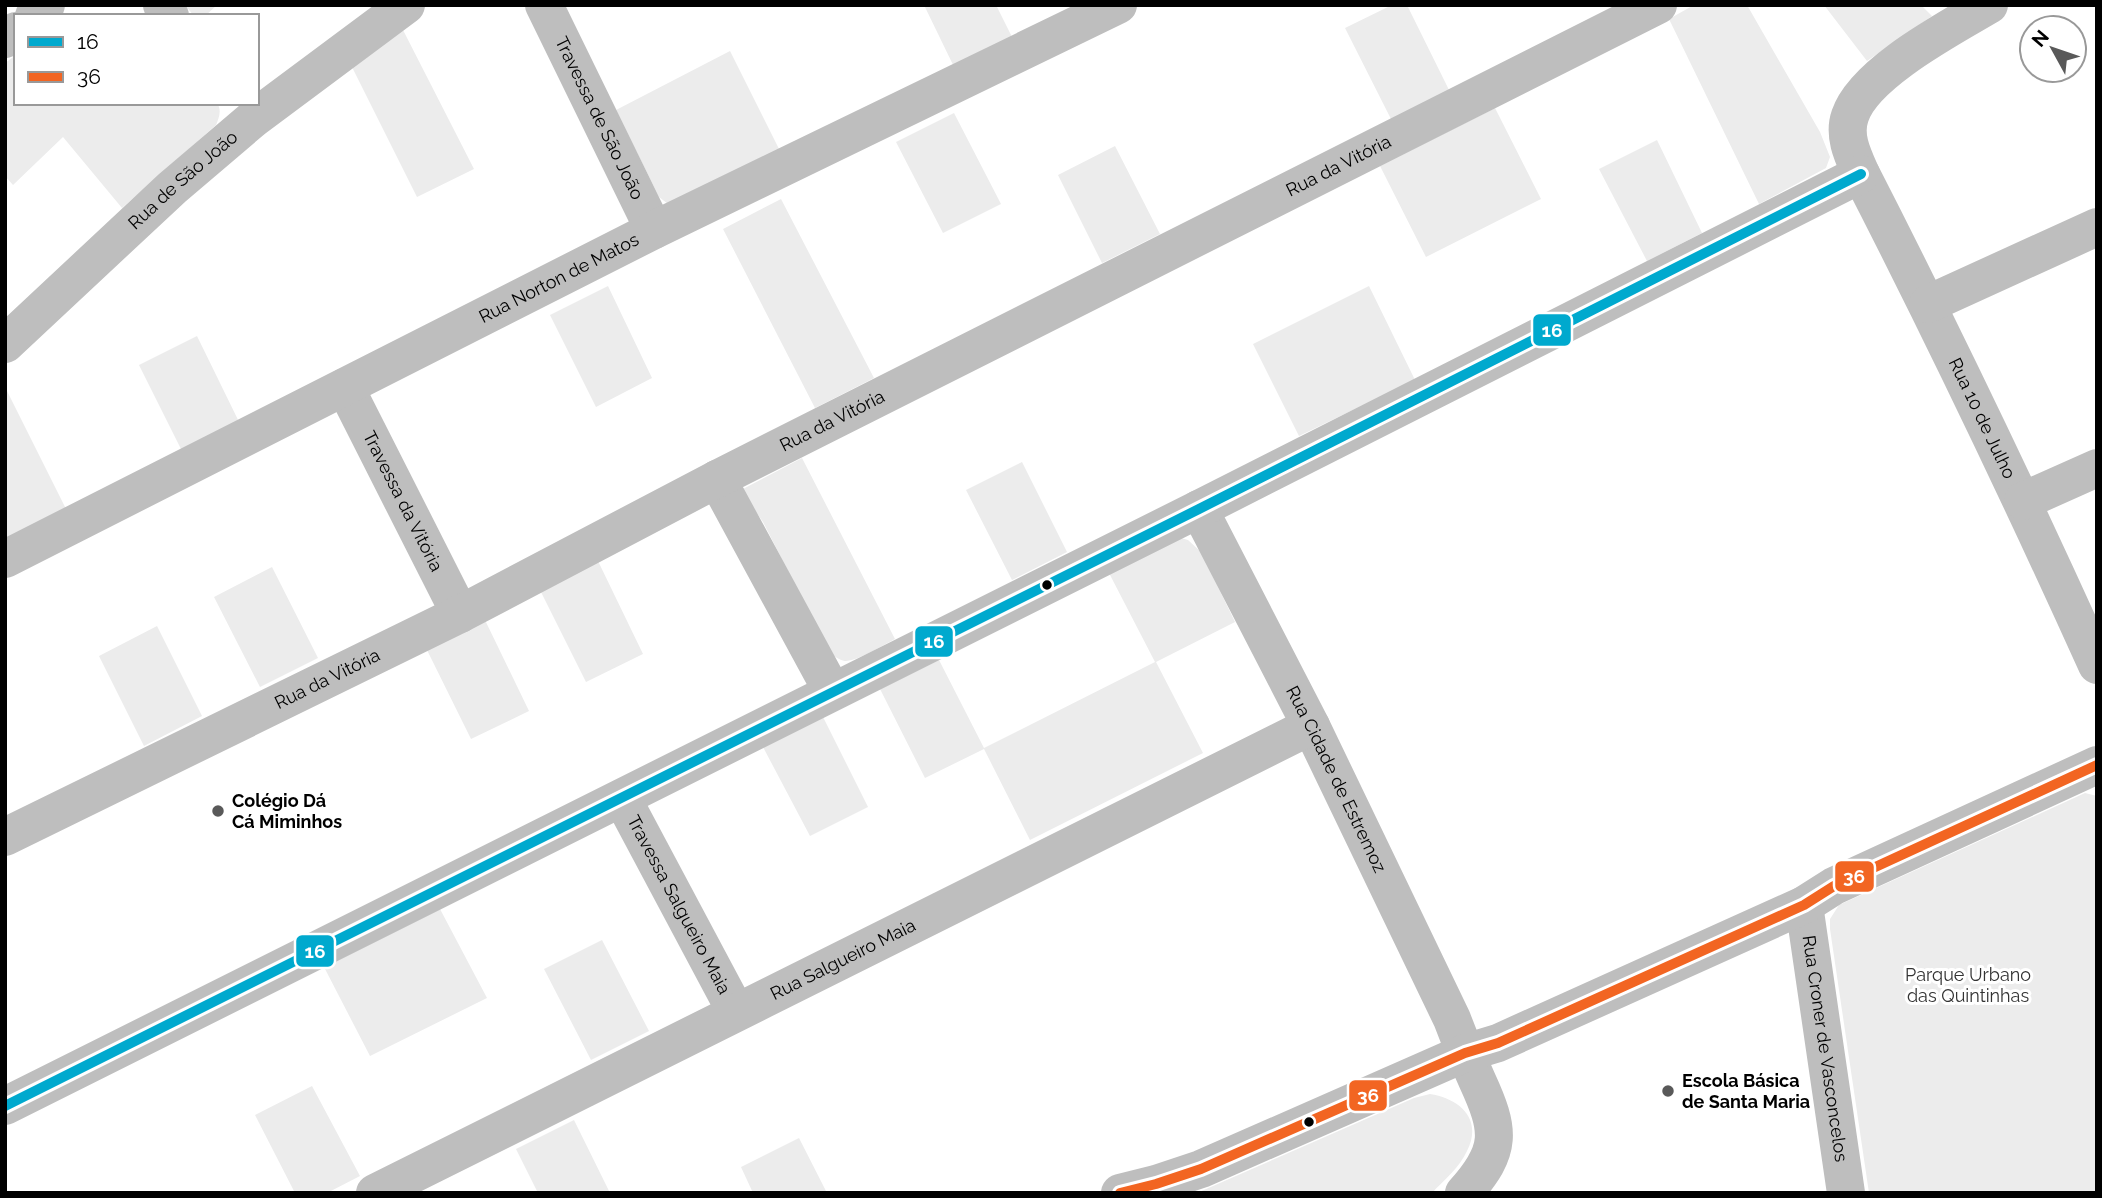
<svg xmlns="http://www.w3.org/2000/svg" width="2102" height="1198" viewBox="0 0 2102 1198" font-family="Raleway,sans-serif">
<style>
.green{fill:#ececec}
.lines{fill:none;stroke-linecap:round;stroke-linejoin:round}
.minor{stroke:#bebebe;stroke-width:38}
.bus-1-casing{stroke:#fff;stroke-width:16}
.bus-2-casing{stroke:#fff;stroke-width:16}
.bus-1{stroke:#00a9ce;stroke-width:10}
.bus-2{stroke:#f26522;stroke-width:10}
.bus-dot{fill:#000;stroke:#fff;stroke-width:2.5}
.poi-dot{fill:#595959;stroke:#fff;stroke-width:2.5}
.labels{text-anchor:middle;stroke-width:6;stroke-linejoin:round;paint-order:stroke}
.street-label{font-size:18px;fill:#000;stroke:#fff}
.poi-label{font-size:18px;font-weight:bold;fill:#000;stroke:#fff;text-anchor:start}
.park-label{font-size:18px;fill:#333;stroke:#fff}
.line-badge{stroke:#fff;stroke-width:2.5}
.badge-label{font-size:19px;text-anchor:middle;font-weight:bold;fill:#fff}
</style>
<rect width="100%" height="100%" fill="#fff"/>
<path class="green" d="M 185,5 L 217,5 L 205,16 L 194,16 Z
M 924,5 L 996,5 L 1014,41 L 956,71 Z
M 1392,5 L 1407,5 L 1450,92 L 1392,121 L 1345,28 Z
M 1694,5 L 1747,5 L 1820,132 L 1830,157 L 1826,168 L 1759,204 L 1669,19 Z
M 1824,5 L 1921,5 L 1932,16 L 1867,61 Z
M 403,30 L 474,169 L 417,197 L 352,67 Z
M 730,51 L 783,157 L 672,207 L 659,197 L 616,110 Z
M 16,55 L 16,103 L 217,103 C 222,110 219,118 216,125 L 122,208 L 63,137 L 13,185 L 5,176 L 5,63 Z
M 1495,108 L 1541,199 L 1426,257 L 1380,166 Z
M 954,113 L 1001,204 L 943,233 L 896,142 Z
M 1657,140 L 1702,233 L 1647,261 L 1599,169 Z
M 1115,146 L 1160,234 L 1102,263 L 1058,175 Z
M 781,199 L 874,378 L 815,408 L 723,229 Z
M 608,286 L 652,378 L 596,407 L 550,315 Z
M 1369,286 L 1415,380 L 1299,436 L 1253,344 Z
M 197,336 L 242,428 L 185,457 L 139,365 Z
M 5,387 L 69,515 L 11,544 L 5,533 Z
M 802,458 L 895,639 C 883,645 858,661 845,661 C 839,660 834,656 830,653 L 763,522 L 741,490 Z
M 1022,462 L 1067,552 L 1012,580 L 966,490 Z
M 1181,538 L 1188,540 L 1201,552 L 1235,622 L 1156,662 L 1203,753 L 1030,840 L 984,749 L 925,778 L 880,689 L 939,660 L 984,748 L 1155,662 L 1109,573 Z
M 598,561 L 643,654 L 586,682 L 540,590 Z
M 272,567 L 318,658 L 260,687 L 214,597 Z
M 484,618 L 529,711 L 471,739 L 426,648 Z
M 157,626 L 202,716 L 144,746 L 99,656 Z
M 823,717 L 868,807 L 810,836 L 763,747 Z
M 2085,793 L 2097,796 L 2097,1193 L 1869,1193 L 1830,929 L 1830,919 L 1839,905 Z
M 440,909 L 487,998 L 370,1056 L 324,967 Z
M 602,940 L 649,1031 L 591,1060 L 544,969 Z
M 312,1086 L 360,1176 L 327,1193 L 295,1193 L 255,1115 Z
M 1430,1094 C 1460,1099 1483,1119 1467,1151 C 1460,1167 1444,1180 1432,1193 L 1197,1193 L 1414,1098 Z
M 574,1120 L 610,1193 L 538,1193 L 516,1149 Z
M 799,1138 L 827,1193 L 753,1193 L 741,1167 Z"/>
<g class="lines">
<g class="minor">
<path d="M 162,5 L 170,16"/>
<path id="s1" d="M 544,5 L 654,230"/>
<path id="s2" d="M 1989,5 C 1950,28 1864,73 1850,116 C 1843,136 1853,156 1861,174 C 1944,336 2022,499 2097,665"/>
<path d="M 34,16 L 46,5"/>
<path d="M 5,39 L 16,31"/>
<path d="M 1928,304 L 2097,227"/>
<path id="s3" d="M 5,344 L 172,188 L 253,119 L 406,5"/>
<path id="s4" d="M 345,387 L 460,614"/>
<path d="M 717,479 L 832,691"/>
<path d="M 2023,501 L 2097,468"/>
<path id="s5" d="M 1199,509 L 1311,726 L 1452,1019 C 1460,1040 1468,1060 1477,1080 C 1500,1130 1503,1150 1464,1193"/>
<path id="s6" d="M 5,559 L 654,230 L 1118,5"/>
<path id="s7" d="M 622,798 L 736,1012"/>
<path id="s8" d="M 5,837 L 460,614 L 717,479 L 1658,5"/>
<path id="s9" d="M 1804,905 L 1846,1193"/>
<path d="M 5,1106 L 1199,509 L 1861,174"/>
<path id="s10" d="M 375,1193 L 1311,726"/>
<path d="M 1120,1193 L 1156,1184 L 1201,1169 L 1465,1053 L 1498,1043 L 1804,905 L 1834,886 L 2097,765"/>
</g>
<defs>
<path id="bus-1" d="M 5,1106 L 1199,509 L 1861,174"/>
<path id="bus-2" d="M 1120,1193 L 1156,1184 L 1201,1169 L 1465,1053 L 1498,1043 L 1804,905 L 1834,886 L 2097,765"/>
</defs>
<use href="#bus-1" class="bus-1-casing"/>
<use href="#bus-2" class="bus-2-casing"/>
<use href="#bus-1" class="bus-1"/>
<use href="#bus-2" class="bus-2"/>
</g>
<g class="bus-dot">
<circle cx="1047" cy="585" r="6"/>
<circle cx="1309" cy="1122" r="6"/>
</g>
<g class="poi-dot">
<circle cx="218" cy="811" r="7"/>
<circle cx="1668" cy="1091" r="7"/>
</g>
<g class="labels">
<g class="street-label">
<text dy="6" stroke="none"><textPath href="#s1" startOffset="126">Travessa de São João</textPath></text>
<text dy="6" stroke="none"><textPath href="#s8" startOffset="1493">Rua da Vitória</textPath></text>
<text dy="6" stroke="none"><textPath href="#s3" startOffset="242">Rua de São João</textPath></text>
<text dy="6" stroke="none"><textPath href="#s6" startOffset="621">Rua Norton de Matos</textPath></text>
<text dy="6" stroke="none"><textPath href="#s2" startOffset="514">Rua 10 de Julho</textPath></text>
<text dy="6" stroke="none"><textPath href="#s8" startOffset="926">Rua da Vitória</textPath></text>
<text dy="6" stroke="none"><textPath href="#s4" startOffset="128">Travessa da Vitória</textPath></text>
<text dy="6" stroke="none"><textPath href="#s8" startOffset="359">Rua da Vitória</textPath></text>
<text dy="6" stroke="none"><textPath href="#s5" startOffset="303">Rua Cidade de Estremoz</textPath></text>
<text dy="6" stroke="none"><textPath href="#s7" startOffset="121">Travessa Salgueiro Maia</textPath></text>
<text dy="6" stroke="none"><textPath href="#s10" startOffset="523">Rua Salgueiro Maia</textPath></text>
<text dy="6" stroke="none"><textPath href="#s9" startOffset="145">Rua Croner de Vasconcelos</textPath></text>
</g>
<g class="poi-label">
<text x="232" y="807">Colégio Dá<tspan x="232" dy="21">Cá Miminhos</tspan></text>
<text x="1682" y="1087">Escola Básica<tspan x="1682" dy="21">de Santa Maria</tspan></text>
</g>
<g class="park-label">
<text x="1968" y="981">Parque Urbano<tspan x="1968" dy="21">das Quintinhas</tspan></text>
</g>
</g>
<g class="line-badge">
<rect x="1532" y="313" width="40" height="34" rx="7" fill="#00a9ce"/>
<rect x="914" y="625" width="40" height="33" rx="7" fill="#00a9ce"/>
<rect x="1834" y="860" width="41" height="33" rx="7" fill="#f26522"/>
<rect x="295" y="934" width="40" height="34" rx="7" fill="#00a9ce"/>
<rect x="1348" y="1079" width="40" height="33" rx="7" fill="#f26522"/>
</g>
<g class="badge-label">
<text x="1552" y="337">16</text>
<text x="934" y="648">16</text>
<text x="1854" y="883">36</text>
<text x="315" y="958">16</text>
<text x="1368" y="1102">36</text>
</g>
<rect width="2102" height="1198" fill="none" stroke="#000000" stroke-width="14"/>
<rect x="14" y="14" width="245" height="91" fill="#ffffff" stroke="#999999" stroke-width="2"/>
<rect x="28" y="37" width="35" height="10" fill="#00a9ce" stroke="#999999" stroke-width="2"/>
<text x="77" y="49" font-size="21" fill="#000000">16</text>
<rect x="28" y="72" width="35" height="10" fill="#f26522" stroke="#999999" stroke-width="2"/>
<text x="77" y="84" font-size="21" fill="#000000">36</text>
<g transform="translate(2053 49) rotate(310)"><circle r="33" fill="#ffffff" stroke="#999999" stroke-width="2"/>
<path d="M0-5L12 26L0 18L-12 26Z" fill="#595959"/>
<text y="-10" font-size="19" font-weight="bold" text-anchor="middle" fill="#000000">N</text>
</g>
</svg>
